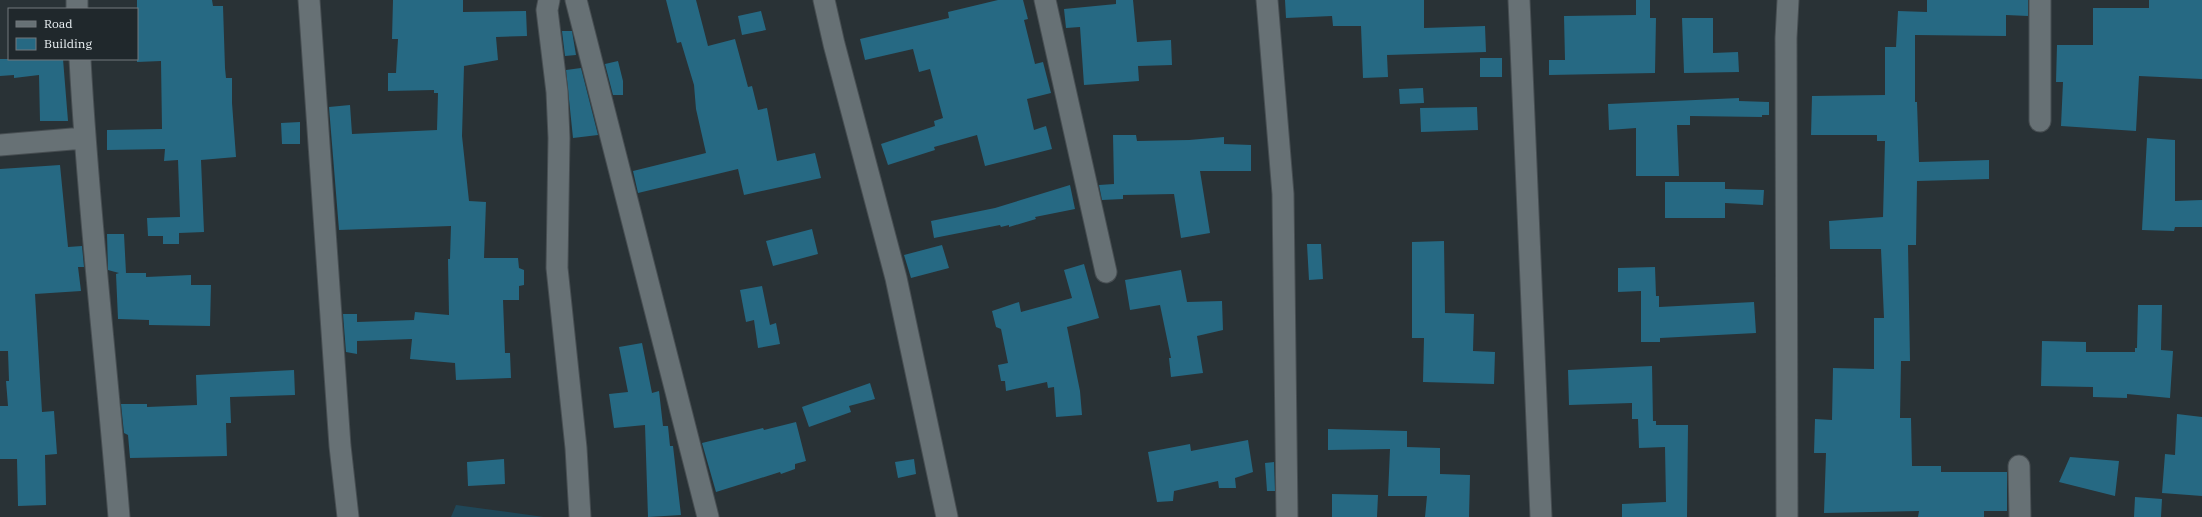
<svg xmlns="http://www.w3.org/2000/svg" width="2202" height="517" viewBox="0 0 2202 517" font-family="'IBM Plex Serif',serif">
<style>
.green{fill:#204758}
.building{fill:#266983}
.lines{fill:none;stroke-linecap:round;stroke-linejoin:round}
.street-casing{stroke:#474e52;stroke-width:23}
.street{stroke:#677175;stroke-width:21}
</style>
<rect width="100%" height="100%" fill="#293236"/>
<path class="green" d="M 456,505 L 544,517 L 451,517 Z"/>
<path class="building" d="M 137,0 L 212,0 L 213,6 L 223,6 L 225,68 L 226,78 L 232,78 L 232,103 L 236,157 L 201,160 L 204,232 L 179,233 L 179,244 L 163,244 L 163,236 L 148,236 L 147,218 L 180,217 L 178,160 L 164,161 L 165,149 L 107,150 L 107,130 L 162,129 L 161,61 L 137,62 Z
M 393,0 L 463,0 L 463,12 L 526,11 L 527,36 L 496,37 L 498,60 L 464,66 L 462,136 L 469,201 L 486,202 L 484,258 L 518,258 L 519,268 L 524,270 L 524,285 L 519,286 L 519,300 L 503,300 L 505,353 L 510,353 L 511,378 L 456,380 L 455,363 L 410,359 L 412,339 L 357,341 L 357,354 L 346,352 L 343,314 L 357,314 L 357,322 L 414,320 L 415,312 L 449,315 L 448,259 L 450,259 L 451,226 L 339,230 L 329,107 L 350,105 L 352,134 L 437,130 L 438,93 L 434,93 L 434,90 L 388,91 L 388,73 L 396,73 L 398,39 L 392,39 Z
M 666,0 L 696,0 L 708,46 L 735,39 L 748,87 L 752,86 L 758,110 L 767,108 L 777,161 L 815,153 L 821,178 L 744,195 L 738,169 L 638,193 L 633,171 L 706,153 L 696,109 L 694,85 L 681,42 L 677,43 Z
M 998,0 L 1023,0 L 1028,19 L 1024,20 L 1035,64 L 1043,62 L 1051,93 L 1027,99 L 1034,130 L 1046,126 L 1052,149 L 985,166 L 977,135 L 934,147 L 935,150 L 888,165 L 881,144 L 935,126 L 934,121 L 943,118 L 930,69 L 919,72 L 913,49 L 865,60 L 860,39 L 949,18 L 948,12 Z
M 1116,0 L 1133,0 L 1137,42 L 1171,40 L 1172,65 L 1138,66 L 1139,81 L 1084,85 L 1080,27 L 1066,28 L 1064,9 L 1116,4 Z
M 1285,0 L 1424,0 L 1424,28 L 1485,26 L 1486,52 L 1387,55 L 1388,77 L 1363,78 L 1361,26 L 1333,26 L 1332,16 L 1286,18 Z
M 1636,0 L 1650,0 L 1650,18 L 1656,18 L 1655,73 L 1549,75 L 1549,60 L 1565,60 L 1564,16 L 1636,15 Z
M 1927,0 L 2028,0 L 2028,16 L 2006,15 L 2006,36 L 1915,35 L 1915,102 L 1917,102 L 1919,162 L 1989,160 L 1989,179 L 1917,181 L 1916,245 L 1908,245 L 1910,361 L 1901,361 L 1900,418 L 1911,418 L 1912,466 L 1941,466 L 1941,472 L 2007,472 L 2007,511 L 1984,511 L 1984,517 L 1918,517 L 1919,511 L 1824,513 L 1826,453 L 1814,453 L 1815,419 L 1832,420 L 1833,368 L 1874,369 L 1874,318 L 1884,318 L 1881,249 L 1830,249 L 1829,221 L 1883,217 L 1885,141 L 1877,141 L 1877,135 L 1811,135 L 1812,96 L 1885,95 L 1885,47 L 1896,47 L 1898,11 L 1927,12 Z
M 2149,0 L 2202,0 L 2202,79 L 2139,76 L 2136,131 L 2061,126 L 2063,82 L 2056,82 L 2057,45 L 2093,45 L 2093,8 L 2149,8 Z
M 761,11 L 766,30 L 742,35 L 738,16 Z
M 1682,18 L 1713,18 L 1713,53 L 1738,52 L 1739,72 L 1684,73 Z
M 562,31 L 572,31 L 576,55 L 565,56 Z
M 1480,58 L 1502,58 L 1502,77 L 1480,77 Z
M 0,59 L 63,59 L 68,121 L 40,121 L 39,75 L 14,78 L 14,75 L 0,76 Z
M 618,61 L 623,81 L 623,95 L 613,95 L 605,64 Z
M 581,68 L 598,135 L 573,138 L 566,70 Z
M 1423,88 L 1424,103 L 1400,104 L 1399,89 Z
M 1739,98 L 1739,101 L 1769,102 L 1769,115 L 1762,115 L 1762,117 L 1690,116 L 1690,125 L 1677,125 L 1679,176 L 1636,176 L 1636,128 L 1609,130 L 1608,104 Z
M 1477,107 L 1478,130 L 1421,132 L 1420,108 Z
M 300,122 L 300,144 L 282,144 L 281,123 Z
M 1113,135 L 1136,135 L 1137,141 L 1189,140 L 1224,137 L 1224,144 L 1251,145 L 1251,171 L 1200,171 L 1210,233 L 1181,238 L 1174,194 L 1123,195 L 1123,199 L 1102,200 L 1099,185 L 1114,184 Z
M 2147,138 L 2175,140 L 2175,201 L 2202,200 L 2202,227 L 2175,227 L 2174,231 L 2142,230 Z
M 60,165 L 68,247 L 82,246 L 84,267 L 78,267 L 81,291 L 35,294 L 42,412 L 54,411 L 57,454 L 45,455 L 46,505 L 18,506 L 17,459 L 0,459 L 0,406 L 8,406 L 6,381 L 9,381 L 8,351 L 0,351 L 0,169 Z
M 1665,182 L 1725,182 L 1725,189 L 1764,190 L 1763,205 L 1725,203 L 1725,218 L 1665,218 Z
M 1070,185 L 1075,209 L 1035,217 L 1036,219 L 1009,227 L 1009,225 L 1001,227 L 1000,225 L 934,238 L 931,221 L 995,208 Z
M 812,229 L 818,254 L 773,266 L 766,241 Z
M 107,234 L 124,234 L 126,273 L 146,273 L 146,277 L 191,275 L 191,285 L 211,285 L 210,326 L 149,325 L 149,320 L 118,319 L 116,274 L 119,273 L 108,270 Z
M 1444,241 L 1445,313 L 1474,314 L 1473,351 L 1495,352 L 1494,384 L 1423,382 L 1424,338 L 1412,338 L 1412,242 Z
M 1307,244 L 1321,244 L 1323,279 L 1309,280 Z
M 942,245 L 949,268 L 911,278 L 904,255 Z
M 1084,264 L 1099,318 L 1067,327 L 1080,391 L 1082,415 L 1056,417 L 1054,387 L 1048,388 L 1047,382 L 1006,391 L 1005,381 L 1001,381 L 998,365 L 1008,363 L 1001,329 L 996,327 L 992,311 L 1019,302 L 1021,312 L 1072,298 L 1064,270 Z
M 1655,267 L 1656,296 L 1659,296 L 1659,307 L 1754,302 L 1756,333 L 1660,338 L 1660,342 L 1641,342 L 1641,291 L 1618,292 L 1618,268 Z
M 1181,270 L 1187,302 L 1222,301 L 1223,330 L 1197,336 L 1203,373 L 1171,377 L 1169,358 L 1171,358 L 1160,305 L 1130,310 L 1125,280 Z
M 762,286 L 770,325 L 776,323 L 780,344 L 758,348 L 754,320 L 746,322 L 740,290 Z
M 2138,305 L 2162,305 L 2161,350 L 2173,351 L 2170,398 L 2127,394 L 2127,398 L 2093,397 L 2093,387 L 2041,386 L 2042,341 L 2086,342 L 2086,352 L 2135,352 L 2135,348 L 2137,348 Z
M 642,343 L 652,393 L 659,391 L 663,426 L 668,426 L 670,446 L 673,446 L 681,515 L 648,517 L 645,425 L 614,428 L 609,394 L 628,392 L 619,347 Z
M 1652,366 L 1653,421 L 1656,421 L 1656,425 L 1688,425 L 1687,517 L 1622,517 L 1622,504 L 1666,502 L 1665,447 L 1639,448 L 1638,419 L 1632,419 L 1632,403 L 1569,405 L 1568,370 Z
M 294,370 L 295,395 L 230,397 L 231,423 L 226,423 L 227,456 L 130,458 L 128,435 L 124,433 L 121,404 L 147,404 L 147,407 L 197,405 L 196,375 Z
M 870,383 L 875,399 L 849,406 L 851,412 L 809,427 L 802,407 Z
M 2177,414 L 2202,417 L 2202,496 L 2162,493 L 2165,454 L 2175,455 Z
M 796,422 L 806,461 L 795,464 L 795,469 L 781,474 L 780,472 L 716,492 L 702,443 L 763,428 L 764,430 Z
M 1328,429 L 1407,431 L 1407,447 L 1440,448 L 1440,474 L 1470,475 L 1469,517 L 1425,517 L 1427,496 L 1388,496 L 1390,449 L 1328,450 Z
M 1248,440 L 1253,472 L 1235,478 L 1236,488 L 1219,488 L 1218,481 L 1174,491 L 1173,501 L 1157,502 L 1148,452 L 1190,444 L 1191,451 Z
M 2070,457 L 2119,461 L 2115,496 L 2059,482 Z
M 504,459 L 505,484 L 468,486 L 467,462 Z
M 914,459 L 916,474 L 898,478 L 895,462 Z
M 1274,462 L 1275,491 L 1267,491 L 1265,463 Z
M 1332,494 L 1378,495 L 1377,517 L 1332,517 Z
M 2135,497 L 2162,499 L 2161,517 L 2134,517 Z"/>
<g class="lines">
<defs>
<path id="street" d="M 77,0 L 77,9
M 309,0 L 340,446 L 348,517
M 549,0 L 547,10 L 557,92 L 559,138 L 557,268 L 576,448 L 580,517
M 576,0 L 708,517
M 824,0 L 834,44 L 896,278 L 947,517
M 1045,0 L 1106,272
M 1267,0 L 1283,194 L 1287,517
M 1519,0 L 1541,517
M 80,59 C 88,212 107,364 119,517
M 2040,121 L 2040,0
M 0,145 L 84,138
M 2019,466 L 2020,517
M 1787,517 L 1786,38 L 1788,0"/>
</defs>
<use href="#street" class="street-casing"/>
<use href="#street" class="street"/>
</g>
<rect x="8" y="8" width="130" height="52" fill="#20282c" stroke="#72797d"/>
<rect x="16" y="21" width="20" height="6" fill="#677175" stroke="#72797d"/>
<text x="44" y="28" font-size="12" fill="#edf3f6">Road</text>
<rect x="16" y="38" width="20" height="12" fill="#266983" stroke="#72797d"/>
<text x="44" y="48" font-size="12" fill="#edf3f6">Building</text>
</svg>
